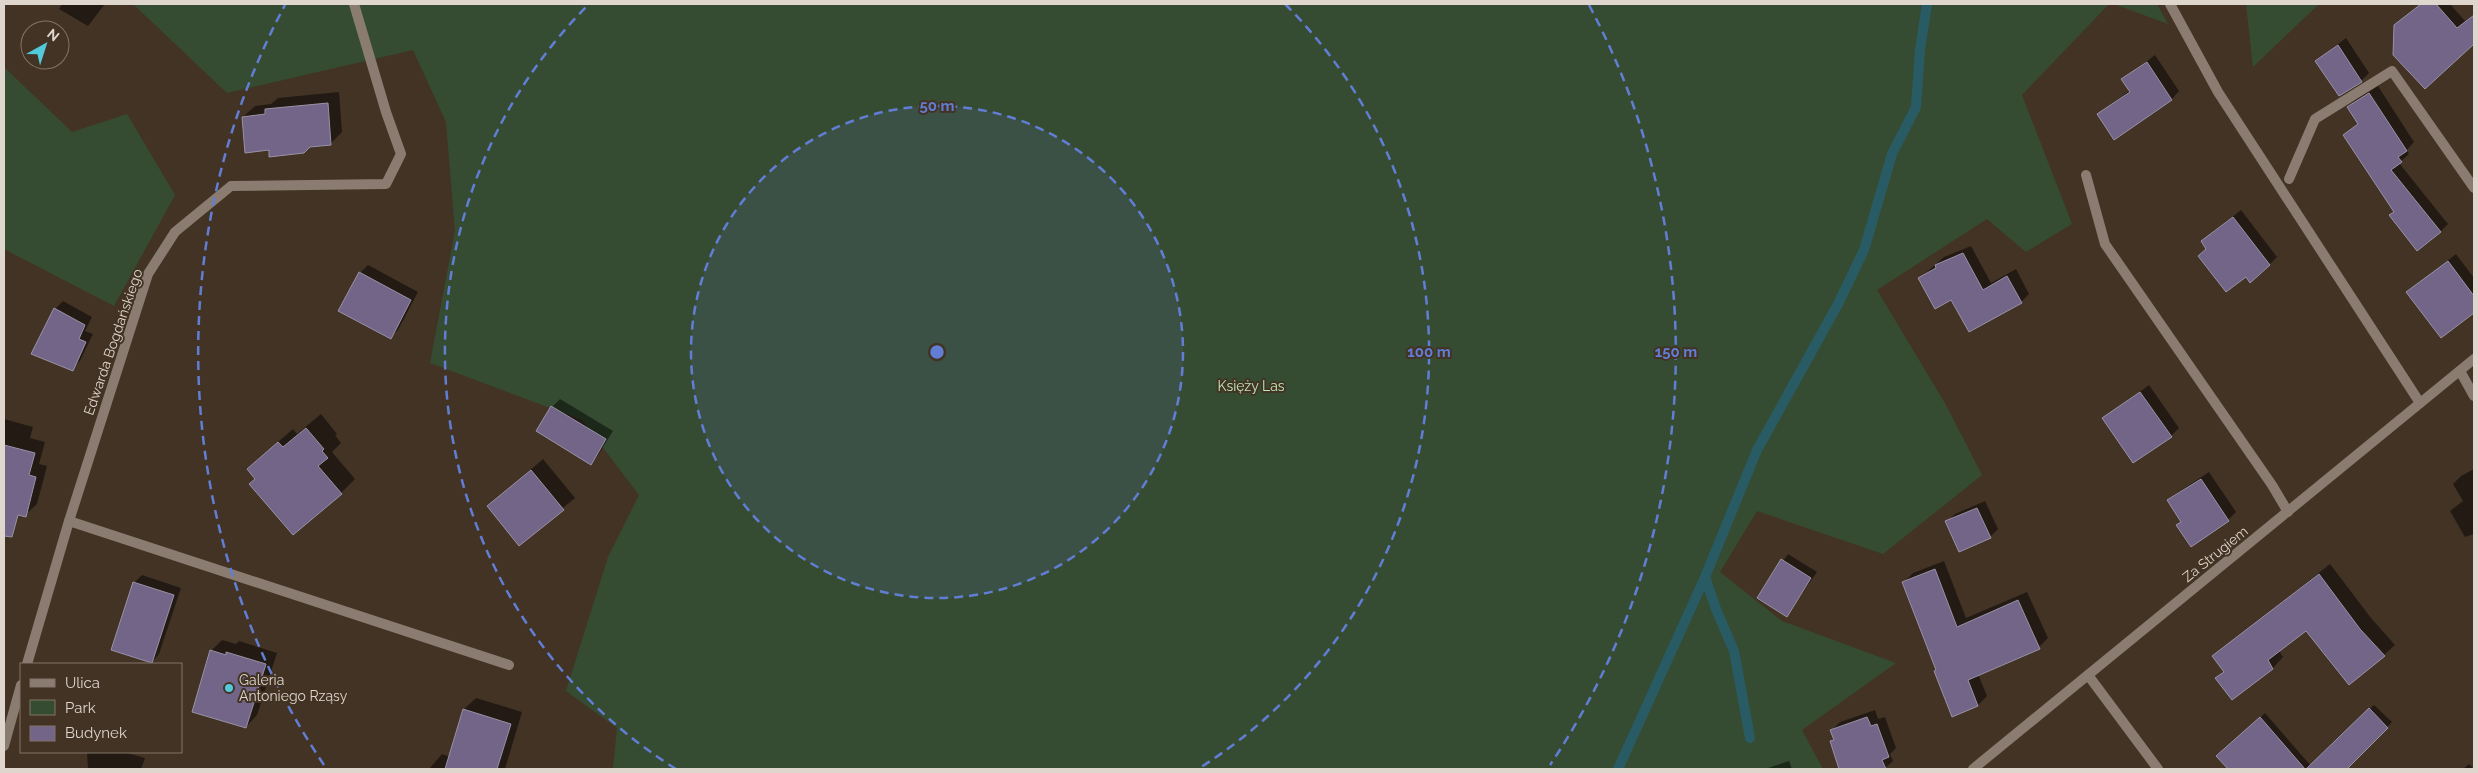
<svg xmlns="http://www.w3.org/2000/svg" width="2478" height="773" viewBox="0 0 2478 773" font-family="Raleway,sans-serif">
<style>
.green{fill:#364c32}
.shadow{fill:#0007}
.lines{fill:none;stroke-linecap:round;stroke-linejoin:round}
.stream{stroke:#295b65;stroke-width:10}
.building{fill:#726588;stroke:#9992a7}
.service{stroke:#8b7c71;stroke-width:10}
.minor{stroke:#8b7c71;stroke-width:10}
.ring{fill:none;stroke:#617ed4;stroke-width:2.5;stroke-dasharray:9 6}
.poi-dot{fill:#53cadc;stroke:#423325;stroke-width:2}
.labels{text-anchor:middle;stroke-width:4;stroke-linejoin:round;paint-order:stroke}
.street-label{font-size:14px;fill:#dfd6cd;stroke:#423325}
.park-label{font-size:14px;fill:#beebb6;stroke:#423325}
.poi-label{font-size:14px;fill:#dfd6cd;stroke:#423325;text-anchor:start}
.centre{fill:#617ed4;stroke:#423325;stroke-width:2.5}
.ring-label{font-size:15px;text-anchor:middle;font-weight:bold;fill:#617ed4;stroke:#423325;stroke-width:4;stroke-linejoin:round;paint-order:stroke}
</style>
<rect width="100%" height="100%" fill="#423325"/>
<path class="green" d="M 133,4 L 2109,4 L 2022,95 L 2072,224 L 2026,252 L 1987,219 L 1877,290 L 1946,405 L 1982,475 L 1883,554 L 1757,511 L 1720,572 L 1782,621 L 1896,663 L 1802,730 L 1823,769 L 613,769 L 617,728 L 566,691 L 608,557 L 639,495 L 582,420 L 430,363 L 455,231 L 446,122 L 413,50 L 227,93 Z
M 2114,4 L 2157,4 L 2168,24 Z
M 2246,4 L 2319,4 L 2253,67 Z
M 4,67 L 72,132 L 127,114 L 175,195 L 114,306 L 4,249 Z"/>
<path class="shadow" d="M 62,4 L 105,4 L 88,26 L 59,9 Z
M 2421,4 L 2450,4 L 2465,21 L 2474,14 L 2474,43 L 2425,88 L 2396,26 Z
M 2346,38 L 2369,73 L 2361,81 L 2316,61 Z
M 2155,55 L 2179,91 L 2172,99 L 2114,138 L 2098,115 L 2130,90 L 2123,80 Z
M 2378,86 L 2414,142 L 2407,150 L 2409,154 L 2399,163 L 2448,224 L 2440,232 L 2395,211 L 2344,135 L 2359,123 L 2348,107 L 2356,100 Z
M 339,92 L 342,132 L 331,143 L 270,149 L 243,117 L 255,106 L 271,104 L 278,98 Z
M 2241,210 L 2277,257 L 2269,265 L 2246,275 L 2199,256 L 2207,248 L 2202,241 Z
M 1971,246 L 1991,283 L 2016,269 L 2029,294 L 2021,302 L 1952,299 L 1920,278 L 1944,257 Z
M 2456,254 L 2474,278 L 2474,311 L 2441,336 L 2408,292 Z
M 368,265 L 418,292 L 398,330 L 390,338 L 360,273 Z
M 63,301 L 92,317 L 85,331 L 93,334 L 80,361 L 72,369 L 33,354 L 55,309 Z
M 2149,385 L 2179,428 L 2171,436 L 2104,418 Z
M 560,399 L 613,431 L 598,455 L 591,463 L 552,407 Z
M 321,414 L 337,434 L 335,435 L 341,443 L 332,452 L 355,479 L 341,493 L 256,479 L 248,469 L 263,455 L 293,429 L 297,434 Z
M 4,419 L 33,427 L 30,438 L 45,442 L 39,464 L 47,466 L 37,504 L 25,515 L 17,513 L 13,526 L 4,535 Z
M 543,459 L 575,498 L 519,544 L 489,506 Z
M 2474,469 L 2474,534 L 2465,537 L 2450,511 L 2463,501 L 2453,484 L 2461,476 Z
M 2209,472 L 2236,512 L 2228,520 L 2182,521 L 2169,500 L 2177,493 Z
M 1985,501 L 1998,529 L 1990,537 L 1947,522 L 1955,514 Z
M 1788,554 L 1817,572 L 1787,615 L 1758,597 Z
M 1944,561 L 1966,618 L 2027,592 L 2048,638 L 2039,647 L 1978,674 L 1987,696 L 1978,705 L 1953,715 L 1904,582 L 1913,573 Z
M 2330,564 L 2371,618 L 2395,645 L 2384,655 L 2306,630 L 2279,651 L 2283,657 L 2273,668 L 2232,699 L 2217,679 L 2225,671 L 2214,656 Z
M 142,575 L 181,588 L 159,654 L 152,662 L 134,583 Z
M 222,640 L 236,644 L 239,641 L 277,653 L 257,715 L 246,727 L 211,651 Z
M 476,698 L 522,712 L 505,769 L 429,769 L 442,754 L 450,757 L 464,709 Z
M 2374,705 L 2392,722 L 2346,769 L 2230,769 L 2218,756 L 2265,713 L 2311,766 Z
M 1875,710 L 1878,719 L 1885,717 L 1896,748 L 1890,754 L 1893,761 L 1884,769 L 1841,769 L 1831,742 L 1835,738 L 1832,730 L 1840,722 Z
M 87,752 L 124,752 L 145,758 L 141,769 L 88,769 Z
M 1789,761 L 1792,769 L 1765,769 Z
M 2469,764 L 2474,769 L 2463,769 Z"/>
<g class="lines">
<path class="stream" d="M 1705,577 L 1716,609 L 1734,651 L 1750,738
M 1618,769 L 1705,577 L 1757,450 L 1838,304 L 1864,250 L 1892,154 L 1916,107 L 1920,50 L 1927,4"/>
</g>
<path class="building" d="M 2421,4 L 2436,4 L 2457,28 L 2474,15 L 2474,44 L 2425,89 L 2393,55 L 2394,25 Z
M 2338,45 L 2362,82 L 2339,96 L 2315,61 Z
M 2147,62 L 2172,100 L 2114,140 L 2097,114 L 2130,92 L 2121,79 Z
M 2369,93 L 2407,151 L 2398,157 L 2402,162 L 2391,170 L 2441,232 L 2417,251 L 2389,215 L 2394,212 L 2343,135 L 2358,124 L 2347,107 Z
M 328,103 L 331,145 L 310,147 L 304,153 L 269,157 L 269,150 L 245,153 L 242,117 L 265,114 L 265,109 Z
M 2233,217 L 2270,265 L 2250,283 L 2246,277 L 2226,292 L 2198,256 L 2206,249 L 2201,241 Z
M 1963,253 L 1983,290 L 2007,276 L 2022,303 L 1969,332 L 1951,300 L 1935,309 L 1918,278 L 1936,268 L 1935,265 Z
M 2448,261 L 2474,296 L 2474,313 L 2441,338 L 2406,292 Z
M 359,272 L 411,300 L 391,339 L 338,311 Z
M 54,308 L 85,325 L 79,339 L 86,342 L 73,371 L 31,354 Z
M 2140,392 L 2172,437 L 2133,463 L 2102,418 Z
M 551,406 L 606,439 L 591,465 L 536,431 Z
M 306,428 L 324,449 L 322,451 L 328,458 L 318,466 L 342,494 L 293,535 L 249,484 L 255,479 L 247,469 L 278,442 L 283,447 Z
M 4,445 L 35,453 L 29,475 L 36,477 L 26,517 L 18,515 L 12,537 L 4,536 Z
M 531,470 L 564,510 L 519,546 L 487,506 Z
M 2201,479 L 2229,521 L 2191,547 L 2176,525 L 2181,522 L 2167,500 Z
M 1977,508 L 1991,538 L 1959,552 L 1945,521 Z
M 1781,559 L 1811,578 L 1787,617 L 1757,598 Z
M 1935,569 L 1957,627 L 2018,600 L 2040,649 L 1968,680 L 1978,706 L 1952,717 L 1934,671 L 1936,670 L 1902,582 Z
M 2319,574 L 2360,629 L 2385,656 L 2349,685 L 2306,631 L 2268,660 L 2273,669 L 2232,700 L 2215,678 L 2224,672 L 2212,656 Z
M 133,582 L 174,595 L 152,663 L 111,650 Z
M 210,650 L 226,655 L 226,652 L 266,664 L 246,728 L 192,712 Z
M 2369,708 L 2388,728 L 2347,769 L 2306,769 Z
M 463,709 L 511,724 L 497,769 L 445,769 Z
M 1867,717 L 1871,726 L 1877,724 L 1889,757 L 1882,760 L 1886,769 L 1839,769 L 1830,741 L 1834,740 L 1830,730 Z
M 2260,717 L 2305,769 L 2228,769 L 2216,756 Z"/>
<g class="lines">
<path class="service" d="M 2170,4 L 2218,92 L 2420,403
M 2086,175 L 2105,244 L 2272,485 L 2288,512
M 2289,179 L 2315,119 L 2392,71 L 2474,188
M 2460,371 L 2474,396
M 69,521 L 509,665
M 2088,675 L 2158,769"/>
<path class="minor" d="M 27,664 L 69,521 L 148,274 L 175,232 L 231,186 L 386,184 L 401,154 L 386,112 L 354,4
M 4,746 L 21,685
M 1973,769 L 2474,359"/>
</g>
<circle cx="937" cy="352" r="246" fill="#617ed4" fill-opacity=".12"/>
<g class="ring">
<circle cx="937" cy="352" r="246"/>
<path d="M676 769A492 492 0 0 1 589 4M1285 4A492 492 0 0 1 1198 769"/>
<path d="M324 765A739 739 0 0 1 285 5M1589 5A739 739 0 0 1 1550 765"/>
</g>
<circle class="poi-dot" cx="229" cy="688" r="5"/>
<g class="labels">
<g class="street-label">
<text transform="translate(113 342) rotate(-71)" y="5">Edwarda Bogdańskiego</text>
<text transform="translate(2215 554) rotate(-39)" y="5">Za Strugiem</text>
</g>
<g class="park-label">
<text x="1251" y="391">Księży Las</text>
</g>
<g class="poi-label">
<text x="239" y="685">Galeria<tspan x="239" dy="16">Antoniego Rząsy</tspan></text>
</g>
</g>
<circle cx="937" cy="352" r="8" class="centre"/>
<g class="ring-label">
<text x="937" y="111">50 m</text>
<text x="1429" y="357">100 m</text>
<text x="1676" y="357">150 m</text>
</g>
<rect width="2478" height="773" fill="none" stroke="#dfd6cd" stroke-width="10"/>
<rect x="20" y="663" width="162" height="90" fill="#423325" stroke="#817468"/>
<rect x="30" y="679" width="25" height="8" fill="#8b7c71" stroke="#817468"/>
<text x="65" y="688" font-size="15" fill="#dfd6cd">Ulica</text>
<rect x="30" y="700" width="25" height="15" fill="#364c32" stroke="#817468"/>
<text x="65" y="713" font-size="15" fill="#dfd6cd">Park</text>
<rect x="30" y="726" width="25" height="15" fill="#726588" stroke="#817468"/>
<text x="65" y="738" font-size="15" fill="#dfd6cd">Budynek</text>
<g transform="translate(45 45) rotate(39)"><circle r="24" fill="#423325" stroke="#817468"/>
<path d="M0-4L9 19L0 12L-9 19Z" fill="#53cadc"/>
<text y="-8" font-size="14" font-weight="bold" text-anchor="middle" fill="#dfd6cd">N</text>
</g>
</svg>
